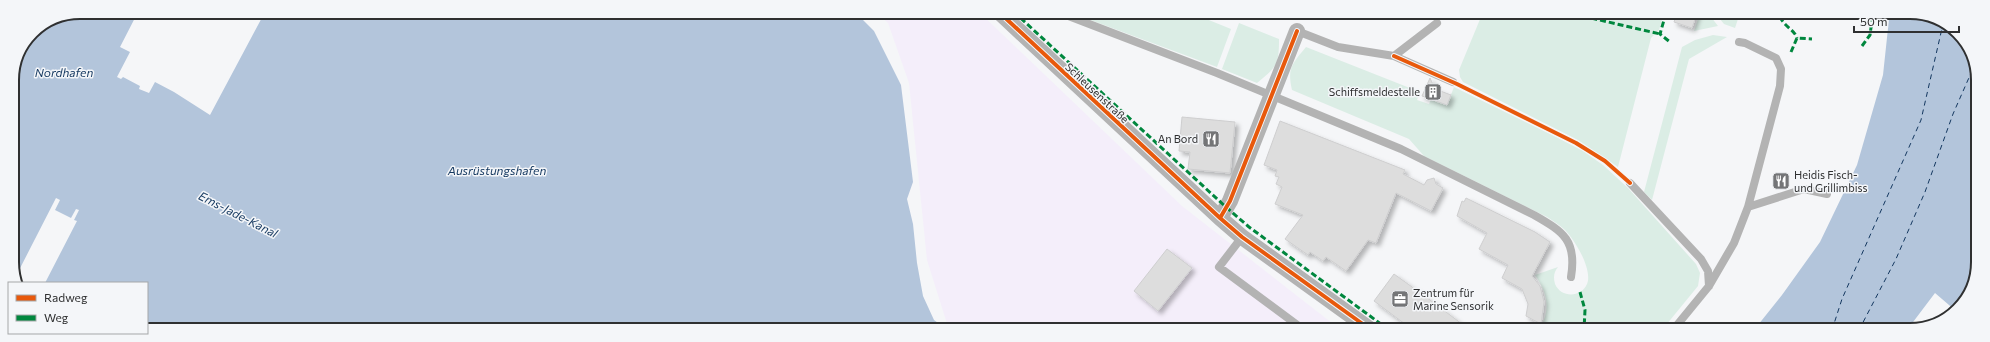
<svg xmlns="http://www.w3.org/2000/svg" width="1990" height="342" viewBox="0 0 1990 342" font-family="Commissioner,sans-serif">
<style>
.industrial{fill:#f4eefa}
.green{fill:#dbede5}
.water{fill:#b3c5db}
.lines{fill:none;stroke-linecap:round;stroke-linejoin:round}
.ferry{stroke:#13375f;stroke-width:1;stroke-dasharray:5 4;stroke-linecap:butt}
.building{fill:#ddd;stroke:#cececf;filter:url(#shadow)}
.lane{stroke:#b3b3b3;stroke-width:8}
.street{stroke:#b3b3b3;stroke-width:16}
.quiet{stroke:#00873e;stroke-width:3;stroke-dasharray:6 3;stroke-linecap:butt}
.cycleway-casing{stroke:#f4f6f9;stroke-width:6}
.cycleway{stroke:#e8590c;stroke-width:4}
.labels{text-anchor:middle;stroke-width:3;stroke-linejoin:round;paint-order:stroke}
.poi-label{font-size:11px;fill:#2f3031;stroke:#f4f6f9;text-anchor:end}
.street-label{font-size:11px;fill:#2f3031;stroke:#f4f6f9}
.water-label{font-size:12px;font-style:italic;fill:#13375f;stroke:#f4f6f9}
.rim{fill:none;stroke:#2f3031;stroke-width:2}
</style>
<defs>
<filter id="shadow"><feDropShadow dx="3.5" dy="3.5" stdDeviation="2" flood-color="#0004"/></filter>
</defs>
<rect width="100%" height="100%" fill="#f5f6f8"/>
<path class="industrial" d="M 876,12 L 979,12 L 1182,206 L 1341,330 L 949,330 L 927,260 L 909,83 L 888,23 Z"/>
<path class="green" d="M 1069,12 L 1189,12 L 1231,29 L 1217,67 Z
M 1483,12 L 1664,13 L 1659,30 L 1651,38 L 1618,167 L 1578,140 L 1463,82 L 1460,77 L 1459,70 Z
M 1700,13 L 1708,13 L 1718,26 L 1694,31 Z
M 1715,13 L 1740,13 L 1735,28 L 1724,24 Z
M 1239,23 L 1279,39 C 1279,64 1277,67 1257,83 L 1222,69 Z
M 1713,35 L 1727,37 L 1689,59 L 1652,200 L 1644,192 L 1682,47 L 1695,40 Z
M 1306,47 L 1420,92 L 1417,100 L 1429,104 L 1431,99 L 1447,105 L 1454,87 L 1556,137 L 1583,151 L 1603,165 L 1628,188 L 1696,264 L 1700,273 L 1698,286 L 1662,330 L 1539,330 C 1551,310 1548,294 1535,275 L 1558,267 C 1554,272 1553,277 1555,284 C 1561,298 1581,298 1587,284 C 1593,270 1575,240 1565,230 C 1560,225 1553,221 1547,217 L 1424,156 L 1409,139 L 1292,90 C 1287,68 1292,64 1306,47 Z"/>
<path class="water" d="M 80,12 L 138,12 L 120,47 L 130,52 L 117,77 L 121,79 L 123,77 L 140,86 L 139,89 L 149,93 L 155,82 L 174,92 L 210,115 L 265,12 L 855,12 L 874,31 L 901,85 L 913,182 L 907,199 L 913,224 L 917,263 L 923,296 L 934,320 L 948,330 L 147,329 L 147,283 L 45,283 L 77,221 L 74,220 L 79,210 L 76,209 L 71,218 L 55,210 L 60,200 L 56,198 L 14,280 L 12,80 L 17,54 L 32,32 L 54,17 Z
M 1878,13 L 1919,13 L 1958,32 L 1977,66 L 1977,271 L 1956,311 L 1935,293 L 1907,330 L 1754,330 L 1782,295 L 1820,242 L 1857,165 L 1883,75 L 1889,19 L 1877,18 Z"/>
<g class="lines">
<path class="ferry" d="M 1832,330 L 1842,299 L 1921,120 L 1943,24
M 1859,330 L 1896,259 L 1925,192 L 1953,114 L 1975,64"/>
</g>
<path class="building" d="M 1677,13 L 1697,13 L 1692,28 L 1674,22 Z
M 1430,78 L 1435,89 L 1451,95 L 1447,105 L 1422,96 Z
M 1182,117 L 1235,122 L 1230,173 L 1188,169 L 1190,152 L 1179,151 Z
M 1280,121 L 1405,170 L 1403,174 L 1424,185 L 1427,180 L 1434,178 L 1436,184 L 1443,188 L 1431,211 L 1396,193 L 1376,243 L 1368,240 L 1346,271 L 1326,257 L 1323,261 L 1310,252 L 1308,255 L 1285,239 L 1303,215 L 1275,204 L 1282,187 L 1276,184 L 1279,177 L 1275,176 L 1277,170 L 1264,165 Z
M 1466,198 L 1535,232 L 1550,242 L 1532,276 L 1540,286 L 1544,302 L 1541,324 L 1526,316 L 1528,304 L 1522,289 L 1502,278 L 1508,265 L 1479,249 L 1487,233 L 1457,216 L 1462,201 L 1464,202 Z
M 1167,249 L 1192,268 L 1158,311 L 1134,291 Z
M 1394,274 L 1426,297 L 1470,330 L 1413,330 L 1374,301 Z"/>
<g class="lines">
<path class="lane" d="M 1058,12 L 1217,73 L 1401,149 L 1534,215 C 1564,232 1577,241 1571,277
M 1297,31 L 1338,47 L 1394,56 L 1437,23
M 1394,56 L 1453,82
M 1630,183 L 1701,259 L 1708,271 L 1709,286
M 1748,207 L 1804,189 L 1827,194
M 1242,237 L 1219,267 L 1304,330
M 1673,330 L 1709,286 L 1734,243 L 1748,207 L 1780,86 L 1781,69 L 1776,58 L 1745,43 L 1739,42"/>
<path class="street" d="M 999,12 L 1220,218 L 1242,237 L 1371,330
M 1220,218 L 1230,201 L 1297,31"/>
<path class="quiet" d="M 1014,12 L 1227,208 L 1249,227 L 1389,330
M 1565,12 L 1660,34
M 1666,13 L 1660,34 L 1670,42
M 1772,13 L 1779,15 C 1784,27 1794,29 1797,38
M 1862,46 L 1870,35 L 1873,13
M 1791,52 L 1797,38 L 1812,39
M 1580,292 L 1585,310 L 1584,330"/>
<defs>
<path id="cycleway" d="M 999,12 L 1220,218 L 1242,237 L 1371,330
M 1394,56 L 1457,84 L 1576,143 L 1605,161 L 1630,183
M 1220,218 L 1230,201 L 1297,31"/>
</defs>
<use href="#cycleway" class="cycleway-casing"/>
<use href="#cycleway" class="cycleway"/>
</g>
<defs>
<symbol id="building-square" viewBox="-11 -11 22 22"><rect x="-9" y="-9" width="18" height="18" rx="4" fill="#747577" stroke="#f4f6f9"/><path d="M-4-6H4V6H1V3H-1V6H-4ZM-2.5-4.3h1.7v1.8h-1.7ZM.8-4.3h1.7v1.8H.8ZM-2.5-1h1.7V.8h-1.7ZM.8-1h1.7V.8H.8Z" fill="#fff"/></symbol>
<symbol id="restaurant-square" viewBox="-11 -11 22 22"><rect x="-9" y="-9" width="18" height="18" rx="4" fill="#747577" stroke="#f4f6f9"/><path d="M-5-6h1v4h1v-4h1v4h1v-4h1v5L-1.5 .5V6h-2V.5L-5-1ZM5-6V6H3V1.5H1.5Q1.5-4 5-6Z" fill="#fff"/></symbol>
<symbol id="office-square" viewBox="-11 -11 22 22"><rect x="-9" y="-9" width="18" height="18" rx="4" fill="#747577" stroke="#f4f6f9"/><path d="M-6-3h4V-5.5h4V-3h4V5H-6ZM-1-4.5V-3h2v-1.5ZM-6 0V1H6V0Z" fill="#fff"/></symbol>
</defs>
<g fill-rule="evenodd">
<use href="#building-square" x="1423" y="82" width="20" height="20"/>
<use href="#restaurant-square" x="1201" y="129" width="20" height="20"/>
<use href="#restaurant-square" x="1771" y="171" width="20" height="20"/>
<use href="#office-square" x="1390" y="289" width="20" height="20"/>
</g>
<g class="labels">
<g class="poi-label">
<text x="1420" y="96">Schiffsmeldestelle</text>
<text x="1198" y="143">An Bord</text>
<text x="1794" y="179" text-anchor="start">Heidis Fisch-<tspan x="1794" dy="13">und Grillimbiss</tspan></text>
<text x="1413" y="297" text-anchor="start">Zentrum für<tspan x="1413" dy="13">Marine Sensorik</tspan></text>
</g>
<g class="street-label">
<text transform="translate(1097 93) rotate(43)" y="4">Schleusenstraße</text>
</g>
<g class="water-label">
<text x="64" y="77">Nordhafen</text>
<text x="497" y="175">Ausrüstungshafen</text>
<text transform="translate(238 215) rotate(27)" y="4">Ems-Jade-Kanal</text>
</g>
</g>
<path d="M0 0H1990V342H0ZM80 19H1910A61 61 0 0 1 1971 80V262A61 61 0 0 1 1910 323H80A61 61 0 0 1 19 262V80A61 61 0 0 1 80 19Z" fill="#f4f6f9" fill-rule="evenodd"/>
<path class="rim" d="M80 19H1910A61 61 0 0 1 1971 80V262A61 61 0 0 1 1910 323H80A61 61 0 0 1 19 262V80A61 61 0 0 1 80 19Z"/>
<rect x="8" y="282" width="140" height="52" fill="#f4f6f9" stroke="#a5a7a9"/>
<rect x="16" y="295" width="20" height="6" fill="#e8590c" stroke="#a5a7a9"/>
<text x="44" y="302" font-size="12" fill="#2f3031">Radweg</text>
<rect x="16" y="315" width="20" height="6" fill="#00873e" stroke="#a5a7a9"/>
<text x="44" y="322" font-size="12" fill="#2f3031">Weg</text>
<path d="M1854 26v6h105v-6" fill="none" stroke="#2f3031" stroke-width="2"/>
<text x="1860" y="26" font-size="12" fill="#2f3031" stroke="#f4f6f9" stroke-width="3" paint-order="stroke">50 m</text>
</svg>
